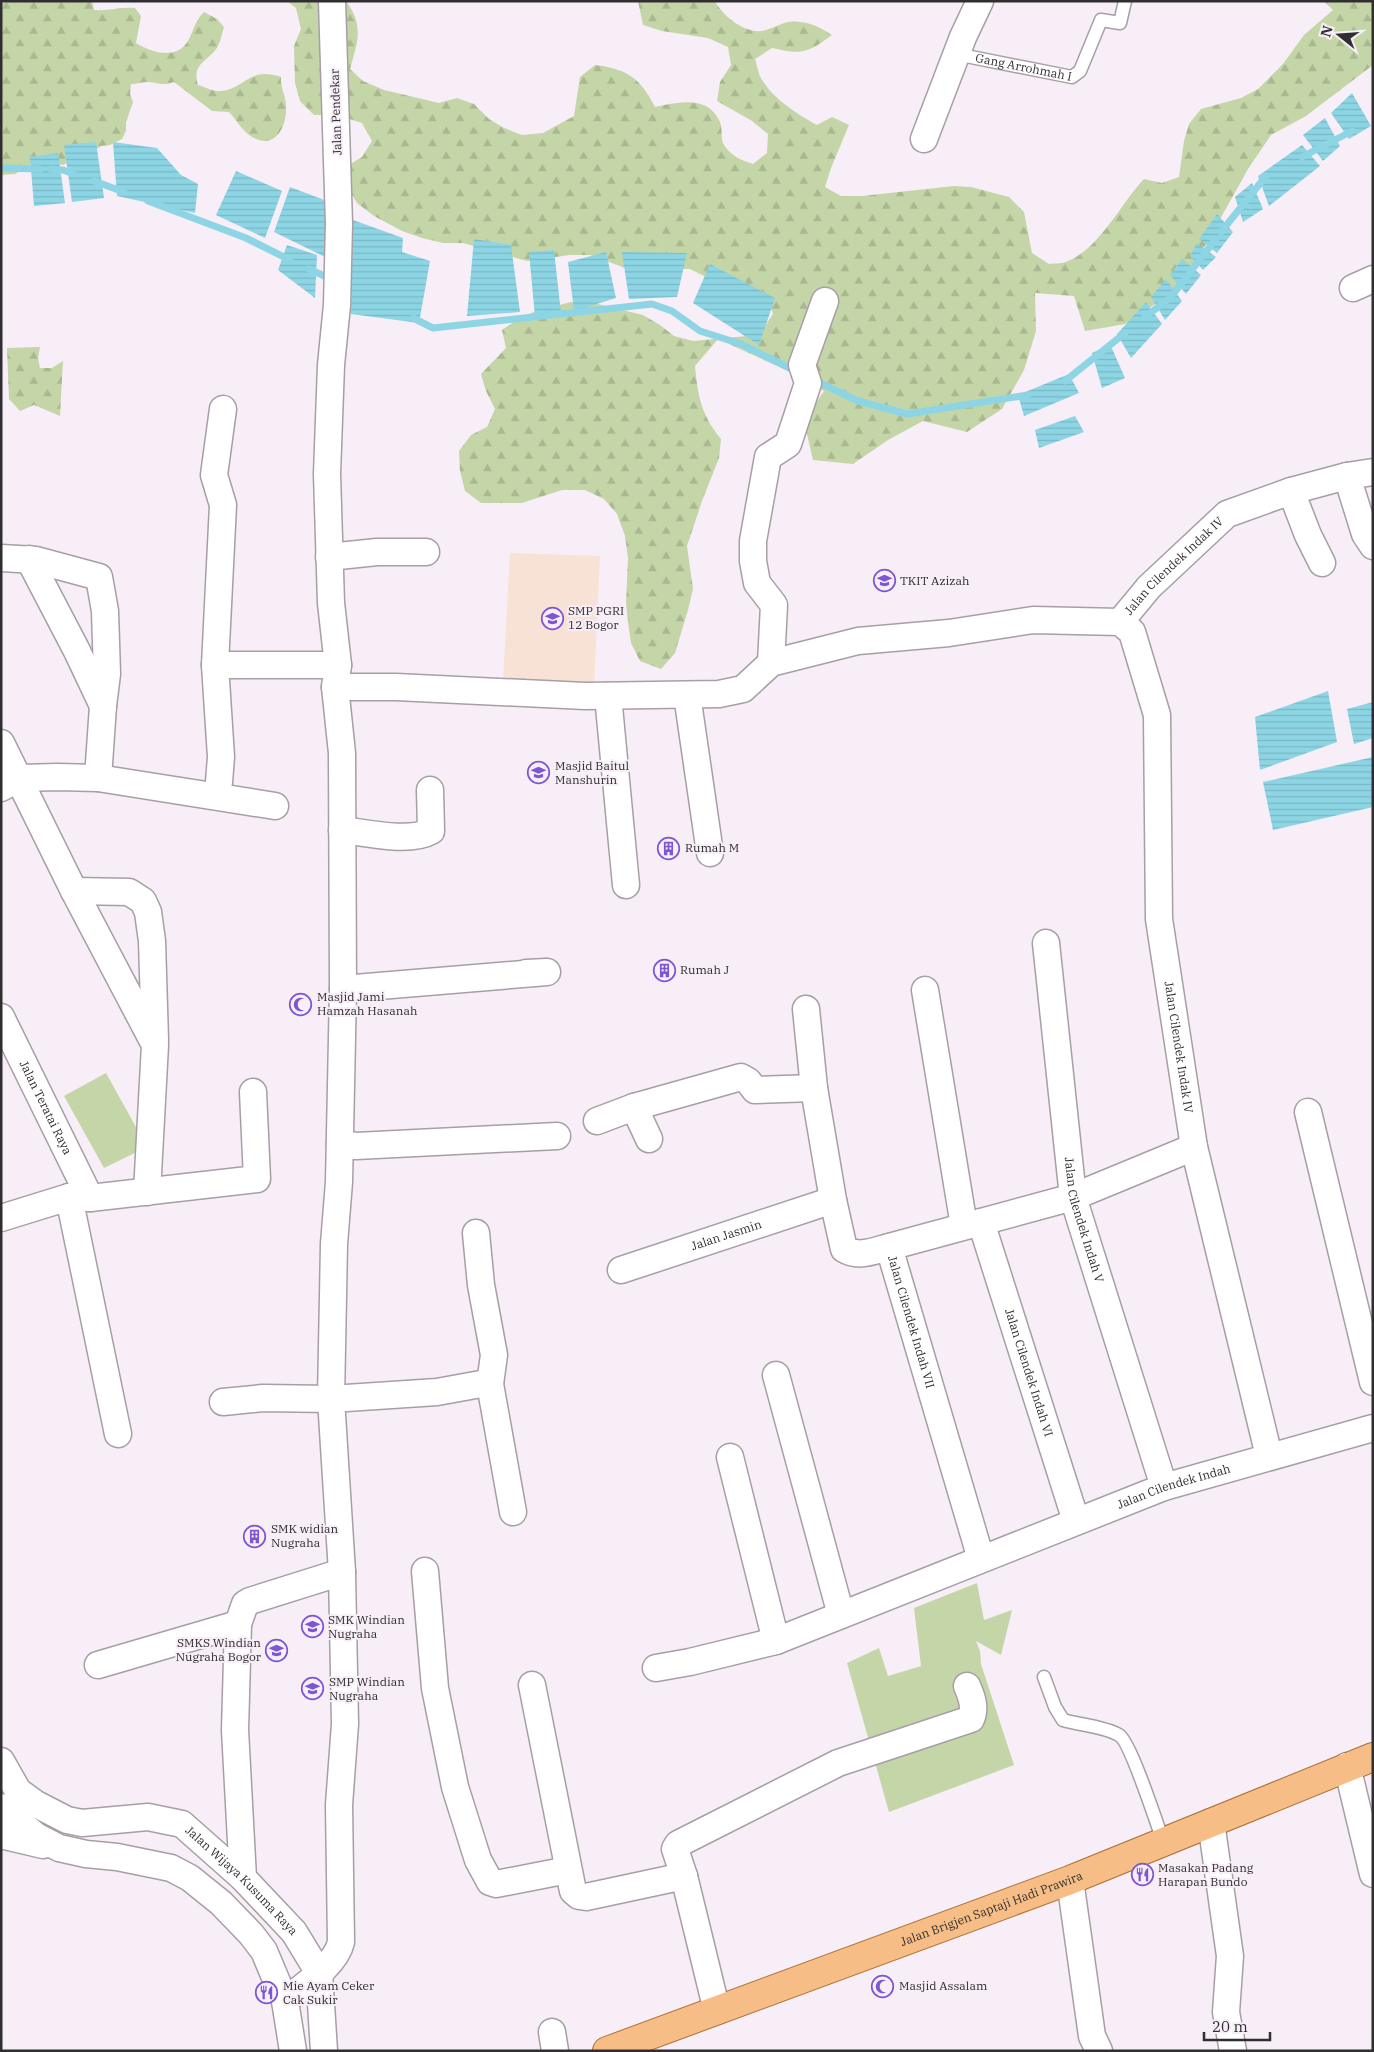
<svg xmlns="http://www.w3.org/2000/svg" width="1374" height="2052" viewBox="0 0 1374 2052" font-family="'IBM Plex Serif',serif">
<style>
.education{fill:#f8e2d5}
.forest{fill:url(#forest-firs)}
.park{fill:#c4d6a7}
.water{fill:url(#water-rules)}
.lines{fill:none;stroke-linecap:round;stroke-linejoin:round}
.stream{stroke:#8dd5e4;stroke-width:7}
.lane-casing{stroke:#a79ea6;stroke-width:15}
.street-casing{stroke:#a79ea6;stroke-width:29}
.primary-casing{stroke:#ad6f34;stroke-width:30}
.lane{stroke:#fff;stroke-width:12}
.street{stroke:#fff;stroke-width:26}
.primary{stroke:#f6be86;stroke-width:28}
.labels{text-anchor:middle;stroke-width:4;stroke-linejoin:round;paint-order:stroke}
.street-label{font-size:12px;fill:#312e31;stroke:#f7eef7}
.poi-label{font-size:12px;fill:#312e31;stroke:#f7eef7;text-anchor:start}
</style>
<defs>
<pattern id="forest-firs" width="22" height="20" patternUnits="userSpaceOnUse" patternTransform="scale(1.25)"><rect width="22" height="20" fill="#c4d6a7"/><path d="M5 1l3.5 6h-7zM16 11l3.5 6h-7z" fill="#a9b890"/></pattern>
<pattern id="water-rules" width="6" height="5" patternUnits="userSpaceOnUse" patternTransform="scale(1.25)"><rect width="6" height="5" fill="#8dd5e4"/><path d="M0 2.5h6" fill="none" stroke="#7ab7c4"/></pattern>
</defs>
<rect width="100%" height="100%" fill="#f7eef7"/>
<path class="education" d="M 510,553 L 600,556 L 594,687 L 503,681 Z"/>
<path class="forest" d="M 19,1 L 92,1 L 94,10 C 108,11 121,7 135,8 L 141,16 L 136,43 C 152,53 178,61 189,39 C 195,28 194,22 204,12 L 217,19 L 224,27 C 222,33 221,40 218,46 C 209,62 191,62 198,85 C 205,87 214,92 221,91 C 245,89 249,66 281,77 C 280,88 286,95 286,107 C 287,129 273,152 249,135 C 241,129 236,119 229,112 L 212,111 L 174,82 C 161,86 161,83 148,82 C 143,82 136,84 131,84 L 130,94 L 133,102 L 126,122 L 126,131 L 122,139 L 110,145 L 101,146 L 94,151 L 63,165 L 54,163 L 30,165 L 15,174 L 1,175 L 1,3 Z
M 287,1 L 346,1 C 364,26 358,41 350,69 L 363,81 L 384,90 L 439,103 L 457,98 L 474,104 L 489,119 L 504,128 L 522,135 L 543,133 L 574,116 L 580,77 L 595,65 C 628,69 640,78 655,107 C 679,102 708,95 720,122 C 723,129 720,139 724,145 C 731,156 741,160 753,164 L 767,153 L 768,134 L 752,121 L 717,101 L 720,82 L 731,65 L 728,47 L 708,38 L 662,31 L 643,25 L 638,1 L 715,1 C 723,17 748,36 766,30 C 780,26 784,20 800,22 C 812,23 821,28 832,35 C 808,53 802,55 772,48 L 755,59 C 757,65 758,73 761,78 C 772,98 797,114 817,125 L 832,117 L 849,125 L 831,168 L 825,187 L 841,196 L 862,196 L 954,186 L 971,187 L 1009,197 L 1024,212 L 1032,253 L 1049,264 C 1055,263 1063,264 1068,261 C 1099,249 1122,202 1144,179 L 1162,183 L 1179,177 L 1184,141 L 1189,124 L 1201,109 L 1241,98 L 1258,89 L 1283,64 L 1304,35 L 1333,10 L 1324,1 L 1373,1 L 1373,65 L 1306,116 L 1271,135 L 1248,169 L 1190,273 L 1160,301 L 1125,324 L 1085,331 L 1074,296 L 1035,293 L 1036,331 L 1024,370 L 1002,409 L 967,432 L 923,421 L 888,440 L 853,464 L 813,460 L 804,421 L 824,391 L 790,372 L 718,339 L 695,366 C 698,397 701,414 721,439 L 719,458 L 702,501 L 687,546 L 693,589 L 688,610 L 675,653 L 661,669 L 640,661 L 631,643 L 628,622 L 626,603 L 628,558 L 625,536 L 617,514 L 604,499 L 585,490 L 562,490 L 522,503 L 481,503 L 465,491 L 460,471 L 459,451 L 471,435 L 487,427 L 495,409 L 486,391 L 481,374 L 506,348 L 502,330 L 518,319 L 536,311 L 571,302 L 590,302 L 643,315 L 660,325 L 674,336 L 693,341 L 747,336 L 763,329 L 773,314 L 767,296 L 708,278 L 690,269 L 628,269 L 590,255 L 570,255 L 527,261 L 463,243 L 443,243 L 422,238 L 402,231 L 374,216 L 357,203 L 347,186 L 344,168 L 362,157 L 372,141 L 362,123 L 337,115 L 314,115 L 300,101 L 295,83 L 294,46 L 301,29 L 296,8 Z
M 40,347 L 38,358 L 40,368 L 52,368 L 63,361 L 60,416 L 34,405 L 20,411 L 9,399 L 7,348 Z"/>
<path class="park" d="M 106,1073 L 147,1147 L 104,1168 L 64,1096 Z
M 977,1583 L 984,1620 L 1012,1610 L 1001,1655 L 976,1641 L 980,1651 L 981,1664 L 1014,1765 L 889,1812 L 847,1663 L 879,1648 L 888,1676 L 921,1666 L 914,1608 Z"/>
<path class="water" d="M 1352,93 L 1371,126 L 1349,139 L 1331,113 Z
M 1325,118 L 1340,146 L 1323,161 L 1303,135 Z
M 96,142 L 104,198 L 72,202 L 64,145 Z
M 113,142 L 157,148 L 181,175 L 198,184 L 195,213 L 117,196 Z
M 1302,145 L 1320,166 L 1269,206 L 1258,176 Z
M 58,153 L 65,203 L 34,206 L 30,157 Z
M 236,171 L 282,191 L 265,238 L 216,215 Z
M 1252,183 L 1263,209 L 1243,222 L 1235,197 Z
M 290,187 L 327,201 L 325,257 L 274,232 Z
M 1217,214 L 1233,232 L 1217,253 L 1199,239 Z
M 353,220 L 403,238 L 402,252 L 430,261 L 419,323 L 351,314 Z
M 474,239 L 511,245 L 520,312 L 467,316 Z
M 1197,243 L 1216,257 L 1203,270 L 1190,256 Z
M 287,245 L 317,255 L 315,298 L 278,270 Z
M 554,250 L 561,313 L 535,317 L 529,252 Z
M 606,252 L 616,298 L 574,311 L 568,262 Z
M 622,252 L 687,253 L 677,297 L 629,299 Z
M 1182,259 L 1201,275 L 1186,294 L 1170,275 Z
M 710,264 L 775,298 L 759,345 L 693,303 Z
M 1166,279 L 1182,301 L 1165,320 L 1151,297 Z
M 1146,302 L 1162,324 L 1131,358 L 1117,334 Z
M 1110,344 L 1125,378 L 1102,388 L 1092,353 Z
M 1069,374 L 1079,393 L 1024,416 L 1018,395 Z
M 1075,416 L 1084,432 L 1039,448 L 1035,430 Z
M 1328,691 L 1337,742 L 1260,770 L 1255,717 Z
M 1373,702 L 1373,738 L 1354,744 L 1347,709 Z
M 1373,757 L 1373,807 L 1273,830 L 1263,782 Z"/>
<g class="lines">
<path class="stream" d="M 1302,157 L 1352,131
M 1,168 L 40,169
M 51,169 L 63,170 L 74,174
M 94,181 L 124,192
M 148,201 L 246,238 L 290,260
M 1221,232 L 1266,176
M 309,269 L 333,280
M 1145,317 L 1170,298 L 1215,240
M 413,318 L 433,328 L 652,304 L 672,311 L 700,331 L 741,344 L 798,372
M 814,380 L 858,401 L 907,414 L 1028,395
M 1065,381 L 1125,333"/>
<defs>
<g id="lane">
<path id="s1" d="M 956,54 L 1072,77 L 1080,71 L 1101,20 L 1120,23 L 1125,1"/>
<path d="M 1044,1677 L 1055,1707 L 1063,1720 C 1080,1725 1103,1726 1119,1735 C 1130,1741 1157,1824 1163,1841"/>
</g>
<g id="street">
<path d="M 924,139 L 963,37 L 980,1"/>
<path d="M 1353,288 L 1373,279"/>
<path d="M 1347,476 L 1365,534 L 1373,546"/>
<path d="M 1291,491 L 1308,535 L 1322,563"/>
<path d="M 329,557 L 377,552 L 426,552"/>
<path d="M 1,558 L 36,560 L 99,577 L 105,611 L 107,674 L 103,706 L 98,778 L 57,777 L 20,778 L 1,788"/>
<path d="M 29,559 L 77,651 L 103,706"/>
<path id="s2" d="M 1120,622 L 1149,587 L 1227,514 L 1291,491 L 1347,476 L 1373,472"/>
<path d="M 771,663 L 774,605 L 757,583 L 753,561 L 753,541 L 768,457 L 788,444 L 808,383 L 802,365 L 825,301"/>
<path d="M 215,665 L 338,665"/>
<path id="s3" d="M 335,687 L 396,687 L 585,696 L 719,694 L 743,689 L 771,663 L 858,641 L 949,633 L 1033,620 L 1120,622 L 1132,632 L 1157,715 L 1159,919 L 1194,1147 L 1269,1456"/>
<path d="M 687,695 L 710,853"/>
<path d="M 608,696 L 626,885"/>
<path d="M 1,743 L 74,891 L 155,1045 L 147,1192"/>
<path d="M 98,778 L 275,806"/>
<path d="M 219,782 L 221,757 L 215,665 L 223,505 L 214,475 L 223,409"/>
<path d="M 342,830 C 367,833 410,843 431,831 L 430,790"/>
<path d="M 74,891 L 129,892 L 143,901 L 148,912 L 152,941 L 155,1040"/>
<path id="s4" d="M 1046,943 L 1073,1197 L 1164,1487"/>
<path d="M 343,989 L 547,972 L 526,973"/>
<path d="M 925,990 L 964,1226"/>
<path id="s5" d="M 806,1009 L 814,1088 L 833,1200 L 844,1249 C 859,1258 873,1251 889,1247 L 981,1559"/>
<path id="s6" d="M 1,1017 L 90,1198"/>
<path d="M 634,1107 L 649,1139"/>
<path d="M 1308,1112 L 1373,1382"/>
<path d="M 597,1121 L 634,1107 L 741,1077 L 748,1081 L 755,1090 L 814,1088"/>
<path d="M 340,1144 L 356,1146 L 557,1136"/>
<path d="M 69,1197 L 118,1434"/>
<path d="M 1,1218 L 69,1197 L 90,1198 L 257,1179 L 253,1092"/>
<path id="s7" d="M 981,1222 L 1076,1521"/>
<path d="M 476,1233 L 481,1285 L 494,1355 L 490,1384"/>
<path d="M 889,1247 L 1073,1197 L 1194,1147"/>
<path id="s8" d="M 621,1270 L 833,1200"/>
<path d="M 776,1375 L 841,1615"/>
<path d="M 223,1402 L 263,1398 L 331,1399 L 437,1392 L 481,1384 L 490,1384 L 513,1512"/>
<path d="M 730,1457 L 776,1641"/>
<path d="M 425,1571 L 435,1688 L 455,1787 L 478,1860 L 490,1882 L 496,1884 L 568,1870"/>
<path d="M 98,1665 L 238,1624"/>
<path id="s9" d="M 656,1668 L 690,1662 L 776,1641 L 1164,1487 L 1373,1428"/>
<path d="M 532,1685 L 573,1891 L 579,1896 L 586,1897 L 684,1876"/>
<path id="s10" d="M 1,1761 L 18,1791 L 36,1804 L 67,1820 L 82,1823 L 148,1817 L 182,1824 L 243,1878 L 294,1932 L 319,1973 L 324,2051"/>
<path d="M 1347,1766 L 1373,1874"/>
<path d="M 1,1807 L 36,1836 L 59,1848 L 86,1854 L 117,1857 L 171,1868 L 190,1878 L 221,1903 L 251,1934 L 264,1951 L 285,2001 L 293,2051"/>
<path d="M 1211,1822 L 1230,1956 L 1226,2012 L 1233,2051"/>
<path d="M 1,1835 L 43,1845"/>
<path d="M 243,1878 L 235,1730 L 238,1624 L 245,1604 L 250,1601 L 342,1572"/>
<path d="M 1070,1880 L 1092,2036 L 1099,2051"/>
<path d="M 285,2001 C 303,1986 336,1965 341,1942 L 339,1805 L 345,1724 L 342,1572 L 331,1399 L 334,1244 L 339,1182 L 343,989 L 342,753 L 335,687 L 338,665 L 331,603 L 327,474 L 331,365 L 337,305 L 339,224 L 332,1"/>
<path d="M 717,2011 L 684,1876 L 675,1849 L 678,1844 L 838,1763 L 971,1719 C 976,1708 972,1697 967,1686"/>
<path d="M 552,2032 L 555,2051"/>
</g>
<g id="primary">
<path id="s11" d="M 607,2051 L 1070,1880 L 1373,1757"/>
</g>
</defs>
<use href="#lane" class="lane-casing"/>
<use href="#street" class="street-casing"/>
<use href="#primary" class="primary-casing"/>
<use href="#lane" class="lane"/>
<use href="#street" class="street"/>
<use href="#primary" class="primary"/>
</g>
<defs>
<symbol id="school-ring" viewBox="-11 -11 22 22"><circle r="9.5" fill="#f7eef7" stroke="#7d57d1" stroke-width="1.5"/><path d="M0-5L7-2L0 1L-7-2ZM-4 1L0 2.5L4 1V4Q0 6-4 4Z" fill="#7d57d1"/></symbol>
<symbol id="building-ring" viewBox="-11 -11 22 22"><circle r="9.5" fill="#f7eef7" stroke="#7d57d1" stroke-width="1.5"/><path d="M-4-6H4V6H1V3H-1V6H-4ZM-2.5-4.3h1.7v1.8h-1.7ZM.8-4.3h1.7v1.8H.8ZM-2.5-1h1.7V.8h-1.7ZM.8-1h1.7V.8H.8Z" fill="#7d57d1"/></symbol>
<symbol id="mosque-ring" viewBox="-11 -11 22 22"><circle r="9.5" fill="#f7eef7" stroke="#7d57d1" stroke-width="1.5"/><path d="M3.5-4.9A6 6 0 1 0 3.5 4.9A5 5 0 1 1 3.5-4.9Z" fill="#7d57d1"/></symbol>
<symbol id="restaurant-ring" viewBox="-11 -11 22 22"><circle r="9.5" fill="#f7eef7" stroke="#7d57d1" stroke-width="1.5"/><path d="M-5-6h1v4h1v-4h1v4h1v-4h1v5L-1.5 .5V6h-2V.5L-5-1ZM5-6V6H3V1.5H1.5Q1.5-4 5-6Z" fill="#7d57d1"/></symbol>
</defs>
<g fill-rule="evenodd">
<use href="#school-ring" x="872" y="568" width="25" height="25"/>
<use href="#school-ring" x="540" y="606" width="25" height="25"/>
<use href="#school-ring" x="526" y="760" width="25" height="25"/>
<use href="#building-ring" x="656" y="836" width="25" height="25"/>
<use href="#building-ring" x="652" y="958" width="25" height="25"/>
<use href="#mosque-ring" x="288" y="992" width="25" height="25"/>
<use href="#building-ring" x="242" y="1524" width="25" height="25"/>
<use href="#school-ring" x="300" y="1614" width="25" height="25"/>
<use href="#school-ring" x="264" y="1638" width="25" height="25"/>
<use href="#school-ring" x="300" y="1676" width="25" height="25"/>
<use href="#restaurant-ring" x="1130" y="1862" width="25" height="25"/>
<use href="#mosque-ring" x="870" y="1974" width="25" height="25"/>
<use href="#restaurant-ring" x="254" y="1980" width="25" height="25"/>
</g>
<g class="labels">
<g class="street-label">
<text dy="4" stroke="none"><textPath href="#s1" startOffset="69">Gang Arrohmah I</textPath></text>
<text transform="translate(336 112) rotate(-92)" y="4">Jalan Pendekar</text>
<text dy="4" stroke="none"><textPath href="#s2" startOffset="78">Jalan Cilendek Indak IV</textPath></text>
<text dy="4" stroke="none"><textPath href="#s3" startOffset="1236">Jalan Cilendek Indak IV</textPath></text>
<text dy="4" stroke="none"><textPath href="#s6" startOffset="101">Jalan Teratai Raya</textPath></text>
<text dy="4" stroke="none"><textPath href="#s4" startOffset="280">Jalan Cilendek Indah V</textPath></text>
<text dy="4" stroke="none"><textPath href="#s8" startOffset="111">Jalan Jasmin</textPath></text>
<text dy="4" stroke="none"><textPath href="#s5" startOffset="368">Jalan Cilendek Indah VII</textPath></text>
<text dy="4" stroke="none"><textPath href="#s7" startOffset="158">Jalan Cilendek Indah VI</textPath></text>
<text dy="4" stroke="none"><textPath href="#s9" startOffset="550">Jalan Cilendek Indah</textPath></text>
<text dy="4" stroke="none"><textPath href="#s10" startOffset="290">Jalan Wijaya Kusuma Raya</textPath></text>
<text dy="4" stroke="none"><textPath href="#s11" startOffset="410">Jalan Brigjen Saptaji Hadi Prawira</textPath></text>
</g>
<g class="poi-label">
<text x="900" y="585">TKIT Azizah</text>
<text x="568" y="615">SMP PGRI<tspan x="568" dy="14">12 Bogor</tspan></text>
<text x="555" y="770">Masjid Baitul<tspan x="555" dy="14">Manshurin</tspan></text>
<text x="685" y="852">Rumah M</text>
<text x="680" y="974">Rumah J</text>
<text x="317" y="1001">Masjid Jami<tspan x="317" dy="14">Hamzah Hasanah</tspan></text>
<text x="271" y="1533">SMK widian<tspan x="271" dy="14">Nugraha</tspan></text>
<text x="328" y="1624">SMK Windian<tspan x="328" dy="14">Nugraha</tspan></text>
<text x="261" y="1647" text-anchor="end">SMKS Windian<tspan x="261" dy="14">Nugraha Bogor</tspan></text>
<text x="329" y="1686">SMP Windian<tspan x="329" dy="14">Nugraha</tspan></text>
<text x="1158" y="1872">Masakan Padang<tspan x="1158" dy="14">Harapan Bundo</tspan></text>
<text x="283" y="1990">Mie Ayam Ceker<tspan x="283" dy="14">Cak Sukir</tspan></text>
<text x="899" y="1990">Masjid Assalam</text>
</g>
</g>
<rect width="1374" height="2052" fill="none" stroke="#312e31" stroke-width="5"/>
<g transform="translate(1339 35) rotate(287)" stroke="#f7eef7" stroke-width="4" paint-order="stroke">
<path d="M0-4L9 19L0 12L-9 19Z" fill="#312e31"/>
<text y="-8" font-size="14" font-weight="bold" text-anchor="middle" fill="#312e31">N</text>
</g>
<path d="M1204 2032v8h66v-8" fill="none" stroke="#312e31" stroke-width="2.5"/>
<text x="1212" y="2032" font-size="15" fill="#312e31" stroke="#f7eef7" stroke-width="4" paint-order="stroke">20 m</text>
</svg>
